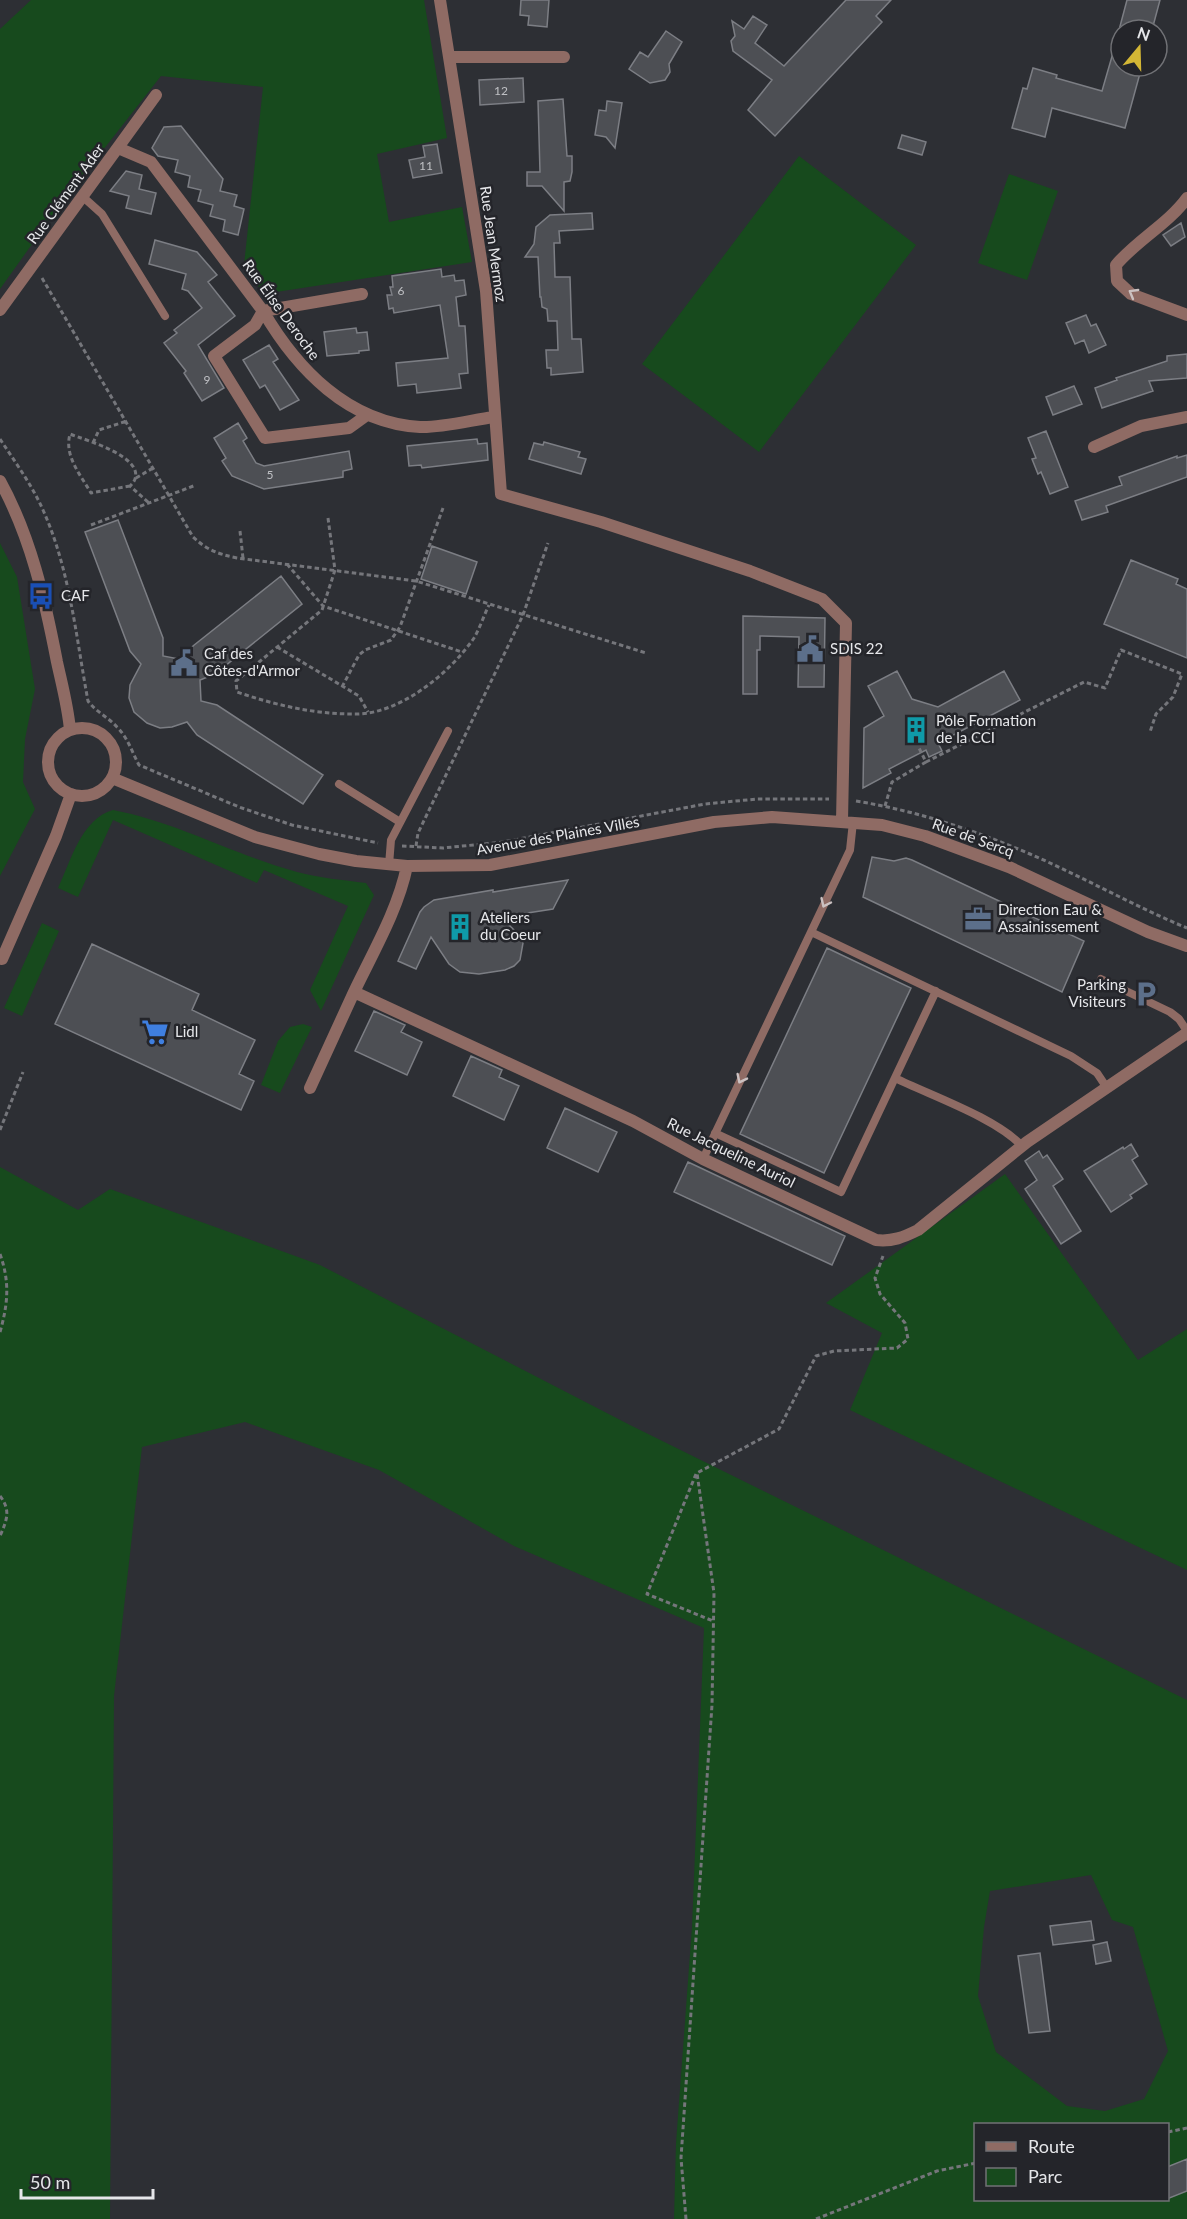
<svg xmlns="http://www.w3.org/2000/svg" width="1187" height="2219" viewBox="0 0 1187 2219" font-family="Lato,sans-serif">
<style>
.green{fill:#174a1d;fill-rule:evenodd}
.building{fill:#4d4f54;stroke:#7c7e84;stroke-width:1.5}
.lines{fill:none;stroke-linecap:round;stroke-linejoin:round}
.path{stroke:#75767b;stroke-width:3;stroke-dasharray:4.5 3;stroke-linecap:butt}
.lane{stroke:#8f6b64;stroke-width:8}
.street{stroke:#8f6b64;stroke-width:12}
.oneway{stroke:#cbc1c1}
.labels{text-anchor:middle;stroke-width:5;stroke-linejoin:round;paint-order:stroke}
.number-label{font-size:12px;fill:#bfc0c4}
.street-label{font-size:15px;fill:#e5e6e9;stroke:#24252a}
.poi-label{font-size:15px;fill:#e5e6e9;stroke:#24252a;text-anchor:start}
</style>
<rect width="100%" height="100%" fill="#2d2f34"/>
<path class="green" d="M 31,0 L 424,0 L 447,138 L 377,154 L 389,222 L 462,207 L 472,262 L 263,294 L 244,265 L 263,87 L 161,76 L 60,205 L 0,289 L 0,29 Z
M 799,156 L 916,245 L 759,452 L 642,364 Z
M 1009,174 L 1058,191 L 1027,280 L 978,263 Z
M 0,543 L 17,577 L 35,689 L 25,739 L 23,782 L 35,809 L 0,876 Z
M 113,810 C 177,822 234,855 297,872 C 319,878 343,880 366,883 L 374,895 L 321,1011 L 310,990 L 348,906 L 264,870 L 257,883 L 113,820 L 78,897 L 58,888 C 71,861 81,819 113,810 Z
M 42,923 L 59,931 L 22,1016 L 4,1008 Z
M 303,1024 L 312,1027 L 280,1093 L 261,1085 L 278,1041 L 290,1027 Z
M 0,1167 L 78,1210 L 110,1189 L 320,1265 L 630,1425 L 1187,1700 L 1187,2219 L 674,2219 L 676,2143 L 692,1927 L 704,1628 L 514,1546 L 379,1470 L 245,1422 L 142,1447 L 114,1696 L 110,2219 L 0,2219 ZM 1091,1875 L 1112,1920 L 1133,1927 L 1168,2051 L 1144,2099 L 1105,2111 L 1067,2106 L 996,2052 L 978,1996 L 984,1927 L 990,1891 ZM 976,2124 L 1168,2124 L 1168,2200 L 976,2200 Z
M 1005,1174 L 1138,1360 L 1187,1329 L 1187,1570 L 850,1410 L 882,1333 L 826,1303 Z"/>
<path class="building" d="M 521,0 L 549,0 L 547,27 L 528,25 L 529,16 L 520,15 Z
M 846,0 L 891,0 L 876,16 L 882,22 L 775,136 L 748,110 L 772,80 L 733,51 L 731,41 L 735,36 L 732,21 L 744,29 L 753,16 L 767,25 L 755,43 L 784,66 Z
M 1127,0 L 1160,0 L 1152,30 L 1119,30 Z
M 666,31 L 682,42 L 669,64 L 670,72 L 665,80 L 650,83 L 629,69 L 640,52 L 648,57 Z
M 1117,39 L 1121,39 L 1121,66 L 1142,66 L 1125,128 L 1052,108 L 1045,137 L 1012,128 L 1023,88 L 1027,89 L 1033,68 L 1057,75 L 1056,78 L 1102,91 Z
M 523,78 L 524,102 L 480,105 L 479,80 Z
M 563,99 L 567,156 L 572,156 L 572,172 L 570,181 L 564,182 L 564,211 L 542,186 L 527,186 L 527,172 L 540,172 L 538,101 Z
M 607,101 L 622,103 L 615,148 L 606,137 L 595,135 L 599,110 L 606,111 Z
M 181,126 L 223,179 L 220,191 L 237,195 L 234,206 L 244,209 L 238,235 L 223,231 L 225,220 L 210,216 L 213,205 L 198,201 L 201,190 L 188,187 L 190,176 L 175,172 L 178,160 L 158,156 L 152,148 L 164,127 Z
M 902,135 L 926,142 L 922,155 L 898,148 Z
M 437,144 L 442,173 L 413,178 L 409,160 L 425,157 L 423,146 Z
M 126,171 L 142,175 L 139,189 L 156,193 L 151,214 L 126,208 L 129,196 L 110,191 Z
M 592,213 L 593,229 L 559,231 L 560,243 L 554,243 L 555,277 L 570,277 L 572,339 L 581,339 L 583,372 L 551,375 L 551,368 L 547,368 L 546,350 L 558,350 L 557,321 L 548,321 L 547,309 L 542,307 L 541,297 L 540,297 L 538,257 L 525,257 L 534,244 L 536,227 L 550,215 Z
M 1181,223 L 1185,237 L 1171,246 L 1163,235 Z
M 155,240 L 197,252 L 217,275 L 208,282 L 235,316 L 198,345 L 224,388 L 202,401 L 184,373 L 186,371 L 164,343 L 177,333 L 174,330 L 202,308 L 188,291 L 182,289 L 186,274 L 149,264 Z
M 441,269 L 442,277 L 454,275 L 455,281 L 464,280 L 466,295 L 456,297 L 459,326 L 465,326 L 468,373 L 459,374 L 461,388 L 417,393 L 416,384 L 398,386 L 396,363 L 448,358 L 440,305 L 394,313 L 393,308 L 389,309 L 387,295 L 392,295 L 390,287 L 393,287 L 392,276 Z
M 1086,315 L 1091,326 L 1096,324 L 1106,345 L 1089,353 L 1084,340 L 1075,344 L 1066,323 Z
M 356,328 L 357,333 L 367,332 L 369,350 L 359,351 L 359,353 L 327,356 L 324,332 Z
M 269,345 L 278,359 L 273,362 L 299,400 L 280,410 L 265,385 L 260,388 L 243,360 Z
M 1187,354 L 1187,378 L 1149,381 L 1153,391 L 1102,408 L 1095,388 L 1117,380 L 1116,378 L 1167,361 L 1167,356 Z
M 1074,386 L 1082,404 L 1053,415 L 1046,397 Z
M 238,423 L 247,438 L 243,441 L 256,463 L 264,466 L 349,451 L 352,469 L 343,471 L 343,477 L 264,489 L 232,476 L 222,461 L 226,458 L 214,438 Z
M 1046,431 L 1068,487 L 1050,494 L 1041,472 L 1038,474 L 1032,459 L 1036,458 L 1028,438 Z
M 477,439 L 478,444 L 487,443 L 488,460 L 422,468 L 421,465 L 409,466 L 407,446 Z
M 544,442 L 580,452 L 578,457 L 586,459 L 581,474 L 529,459 L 534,443 L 543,445 Z
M 1187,455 L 1187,477 L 1106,506 L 1108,512 L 1082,520 L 1075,501 L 1122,485 L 1119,477 L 1177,456 L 1177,458 Z
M 118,520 L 163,638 L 163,656 L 184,660 L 193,646 L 281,576 L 302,604 L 215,674 L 200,680 L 201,701 L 217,705 L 323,775 L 303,804 L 197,735 L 187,722 L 172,727 L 160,728 L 147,723 L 134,712 L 129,698 L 130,685 L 141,664 L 130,651 L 85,532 Z
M 432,546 L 477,562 L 466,594 L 421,579 Z
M 1131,560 L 1178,579 L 1176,584 L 1187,589 L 1187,658 L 1104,624 Z
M 743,616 L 825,618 L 824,687 L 798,687 L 799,637 L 760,636 L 760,650 L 757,650 L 757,694 L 743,694 Z
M 897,671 L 912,699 L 938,707 L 1004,671 L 1020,700 L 938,743 L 942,751 L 929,757 L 926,750 L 889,769 L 891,773 L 863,788 L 864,728 L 884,716 L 868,686 Z
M 872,857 L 894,861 L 906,858 L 912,860 L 1084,941 L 1062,992 L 863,897 Z
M 568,880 L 553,909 L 501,917 L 521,937 L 523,943 L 520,960 L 514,966 L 505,970 L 479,974 L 460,972 L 449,964 L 431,937 L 416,969 L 398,961 L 420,912 L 424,907 L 434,900 L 493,890 L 493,892 Z
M 92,944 L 199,994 L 192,1010 L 255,1040 L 239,1074 L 254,1081 L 241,1110 L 55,1024 Z
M 827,948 L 911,988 L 824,1173 L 740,1134 Z
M 374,1011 L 405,1025 L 401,1032 L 422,1042 L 407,1075 L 355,1051 Z
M 471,1056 L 502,1070 L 499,1077 L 519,1086 L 504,1120 L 453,1096 Z
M 565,1108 L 617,1132 L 598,1172 L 547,1148 Z
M 1131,1144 L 1138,1156 L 1132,1160 L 1147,1184 L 1130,1195 L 1132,1198 L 1111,1212 L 1084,1171 L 1123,1147 L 1124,1149 Z
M 1039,1151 L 1043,1158 L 1047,1155 L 1063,1179 L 1053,1186 L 1081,1231 L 1061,1244 L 1025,1189 L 1037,1180 L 1025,1161 Z
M 688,1162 L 845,1236 L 832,1265 L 674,1192 Z
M 1091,1921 L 1094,1940 L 1053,1945 L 1050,1926 Z
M 1107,1942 L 1111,1961 L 1096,1964 L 1093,1945 Z
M 1040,1953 L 1050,2031 L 1029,2033 L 1018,1956 Z
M 1187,2159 L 1187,2191 L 1167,2199 L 1167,2167 Z"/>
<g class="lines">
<path class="path" d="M 42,278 L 193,537 C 207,550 218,554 237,558 L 416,581 L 646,653
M 0,439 C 15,462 32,485 43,510 C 70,570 76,637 88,701 C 96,712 108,717 117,727 C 128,738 132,752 139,765 L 239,807 L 292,825 L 378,843
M 93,443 L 99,430 L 127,421
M 136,478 L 153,468
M 130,486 L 91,493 C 80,474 64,456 70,434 C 85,440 143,456 135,479 C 134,482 132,484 130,486 L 149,503
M 328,518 L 335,570 L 322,610 L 236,681 L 237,692 C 275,705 313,714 354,714 C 399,715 449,674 474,638 C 480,628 484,615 489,605
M 91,525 L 196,485
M 240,531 L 243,558
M 287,564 L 323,606 L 462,652
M 277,647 L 359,696 L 368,712
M 342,687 L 359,655 L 365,650 L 391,640 L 400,627 L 443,508
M 926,762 L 1084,682 L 1105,688 L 1121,650 L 1182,674 L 1173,697 L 1156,714 L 1150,732
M 856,801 C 917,811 974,830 1030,854 C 1083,877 1134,906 1187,928
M 885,806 L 892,782 L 926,762 L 919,748
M 402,846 L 443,848 L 503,842 L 705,804 L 757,799 L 829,799
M 416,846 L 418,833 L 523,615 L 548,543
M 0,1130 L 23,1072
M 0,1254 C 10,1282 8,1304 0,1332
M 696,1474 L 647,1594 L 713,1621
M 0,1496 C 11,1510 7,1520 0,1536
M 1168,2132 L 1187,2128
M 686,2219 L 681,2158 L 712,1705 L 714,1593 L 697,1473 L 779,1429 L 816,1356 L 834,1351 L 897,1348 L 908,1339 L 905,1323 L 880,1294 L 875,1278 L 883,1256
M 816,2219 L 937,2171 L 976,2163"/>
<path class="lane" d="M 82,196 L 102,214 L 165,316
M 339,784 L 400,822
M 389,865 L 391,840 L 448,731
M 811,932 L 1071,1056 L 1097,1073 L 1107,1088
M 1101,979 L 1170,1012 L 1179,1019 L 1187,1031
M 895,1078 C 932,1096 996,1118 1022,1146
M 715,1133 L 841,1192 L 936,991
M 703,1159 L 850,850 L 853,822"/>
<path class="street" d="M 440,0 L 486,291 L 501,494 L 601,522 L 750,571 L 822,599 L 846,623 L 842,821
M 450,57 L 564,57
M 118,148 L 151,162 L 263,311 C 297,369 348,423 420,427 C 441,428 472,420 494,417
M 1187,198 C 1168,224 1137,240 1116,265 L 1117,281 L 1131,294 L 1187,315
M 362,294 L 263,311 L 255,325 L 214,356 L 265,438 L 349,428 L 367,415
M 0,310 L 156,95
M 1094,447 L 1141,426 L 1187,417
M 0,481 C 31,537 45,600 57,662 C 62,685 68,707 70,730
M48 762a34 34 0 1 1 68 0a34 34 0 1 1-68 0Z
M 112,778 L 255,837 L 319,854 L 356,861 L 407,866 L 490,865 L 714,822 L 772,817 L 882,825 L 925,836 L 1009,867 L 1148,932 L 1187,946
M 407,866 C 398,910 373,952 354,992 L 633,1121 L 703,1159 L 876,1240 C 892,1242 904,1237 918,1230 L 1027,1142 L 1187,1033
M 2,959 L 56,836 L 71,794
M 310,1088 L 354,992"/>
</g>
<defs><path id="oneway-chevron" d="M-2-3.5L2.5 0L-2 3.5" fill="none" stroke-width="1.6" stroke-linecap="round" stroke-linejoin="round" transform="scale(1.5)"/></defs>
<g class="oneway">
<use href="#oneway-chevron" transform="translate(1133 293) rotate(-150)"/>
<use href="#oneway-chevron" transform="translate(825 903) rotate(115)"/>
<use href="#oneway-chevron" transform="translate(741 1079) rotate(116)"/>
</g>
<defs>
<symbol id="bus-bare" viewBox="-9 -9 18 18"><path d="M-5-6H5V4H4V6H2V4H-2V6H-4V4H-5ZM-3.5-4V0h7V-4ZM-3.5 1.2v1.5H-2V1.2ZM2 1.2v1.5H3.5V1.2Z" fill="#1a4fb4" stroke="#24252a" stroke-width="2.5" paint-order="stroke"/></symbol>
<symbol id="civic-bare" viewBox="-9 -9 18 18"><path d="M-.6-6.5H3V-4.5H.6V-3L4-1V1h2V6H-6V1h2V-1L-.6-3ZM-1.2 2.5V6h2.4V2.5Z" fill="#5c6f8a" stroke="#24252a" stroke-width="2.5" paint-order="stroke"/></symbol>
<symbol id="building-bare" viewBox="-9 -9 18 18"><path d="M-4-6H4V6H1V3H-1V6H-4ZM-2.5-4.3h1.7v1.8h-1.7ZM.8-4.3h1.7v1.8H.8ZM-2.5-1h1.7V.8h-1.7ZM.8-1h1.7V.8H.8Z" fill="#0f9aa8" stroke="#24252a" stroke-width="2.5" paint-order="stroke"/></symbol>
<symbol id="office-bare" viewBox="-9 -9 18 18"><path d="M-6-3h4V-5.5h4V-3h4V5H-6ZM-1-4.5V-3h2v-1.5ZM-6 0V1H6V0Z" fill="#5c6f8a" stroke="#24252a" stroke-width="2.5" paint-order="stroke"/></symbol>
<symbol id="parking-bare" viewBox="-9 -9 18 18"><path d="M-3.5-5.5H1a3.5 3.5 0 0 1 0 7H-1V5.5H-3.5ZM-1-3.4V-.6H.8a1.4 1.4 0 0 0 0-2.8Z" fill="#5c6f8a" stroke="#24252a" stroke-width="2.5" paint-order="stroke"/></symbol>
<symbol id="supermarket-bare" viewBox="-9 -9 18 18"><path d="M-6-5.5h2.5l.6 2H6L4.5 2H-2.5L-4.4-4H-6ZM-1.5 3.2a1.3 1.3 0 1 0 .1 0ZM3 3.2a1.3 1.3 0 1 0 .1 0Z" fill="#3f7fe0" stroke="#24252a" stroke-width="2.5" paint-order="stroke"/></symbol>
</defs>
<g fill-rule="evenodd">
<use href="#bus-bare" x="22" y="577" width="38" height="38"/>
<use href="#civic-bare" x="791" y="630" width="38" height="38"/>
<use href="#civic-bare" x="165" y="644" width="38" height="38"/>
<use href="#building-bare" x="897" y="711" width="38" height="38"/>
<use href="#office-bare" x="959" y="900" width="38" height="38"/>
<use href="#building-bare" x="441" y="908" width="38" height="38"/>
<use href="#parking-bare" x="1127" y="975" width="38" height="38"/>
<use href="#supermarket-bare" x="136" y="1013" width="38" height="38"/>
</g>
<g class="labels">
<g class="number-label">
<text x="501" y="95">12</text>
<text x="426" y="170">11</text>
<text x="401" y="295">6</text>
<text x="207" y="384">9</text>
<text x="270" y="479">5</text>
</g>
<g class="street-label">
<text transform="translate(66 194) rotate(-54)" y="5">Rue Clément Ader</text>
<text transform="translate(493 244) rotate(82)" y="5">Rue Jean Mermoz</text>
<text transform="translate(281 310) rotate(54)" y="5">Rue Élise Deroche</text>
<text transform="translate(558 836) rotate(-10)" y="5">Avenue des Plaines Villes</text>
<text transform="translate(973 838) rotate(20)" y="5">Rue de Sercq</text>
<text transform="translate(731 1153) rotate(26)" y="5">Rue Jacqueline Auriol</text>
</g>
<g class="poi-label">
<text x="61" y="601">CAF</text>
<text x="830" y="654">SDIS 22</text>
<text x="204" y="659">Caf des<tspan x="204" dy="17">Côtes-d'Armor</tspan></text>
<text x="936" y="726">Pôle Formation<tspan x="936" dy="17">de la CCI</tspan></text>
<text x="998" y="915">Direction Eau &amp;<tspan x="998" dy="17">Assainissement</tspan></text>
<text x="480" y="923">Ateliers<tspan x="480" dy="17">du Coeur</tspan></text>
<text x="1126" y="990" text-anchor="end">Parking<tspan x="1126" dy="17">Visiteurs</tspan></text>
<text x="175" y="1037">Lidl</text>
</g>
</g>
<rect x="974" y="2123" width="195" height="78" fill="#24252a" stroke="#717276" stroke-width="1.5"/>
<rect x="986" y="2142" width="30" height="9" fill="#8f6b64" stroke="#717276" stroke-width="1.5"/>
<text x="1028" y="2153" font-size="18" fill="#e5e6e9">Route</text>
<rect x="986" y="2168" width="30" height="18" fill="#174a1d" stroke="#717276" stroke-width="1.5"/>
<text x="1028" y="2183" font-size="18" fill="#e5e6e9">Parc</text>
<g transform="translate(1139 48) rotate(19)"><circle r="28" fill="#24252a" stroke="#717276" stroke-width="1.5"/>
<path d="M0-4.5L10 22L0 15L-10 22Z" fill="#d3b635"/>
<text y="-9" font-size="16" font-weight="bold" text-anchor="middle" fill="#e5e6e9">N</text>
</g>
<path d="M21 2189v9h132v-9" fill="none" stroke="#e5e6e9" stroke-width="3"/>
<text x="30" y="2189" font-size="18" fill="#e5e6e9" stroke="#24252a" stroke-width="4.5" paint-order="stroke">50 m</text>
</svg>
